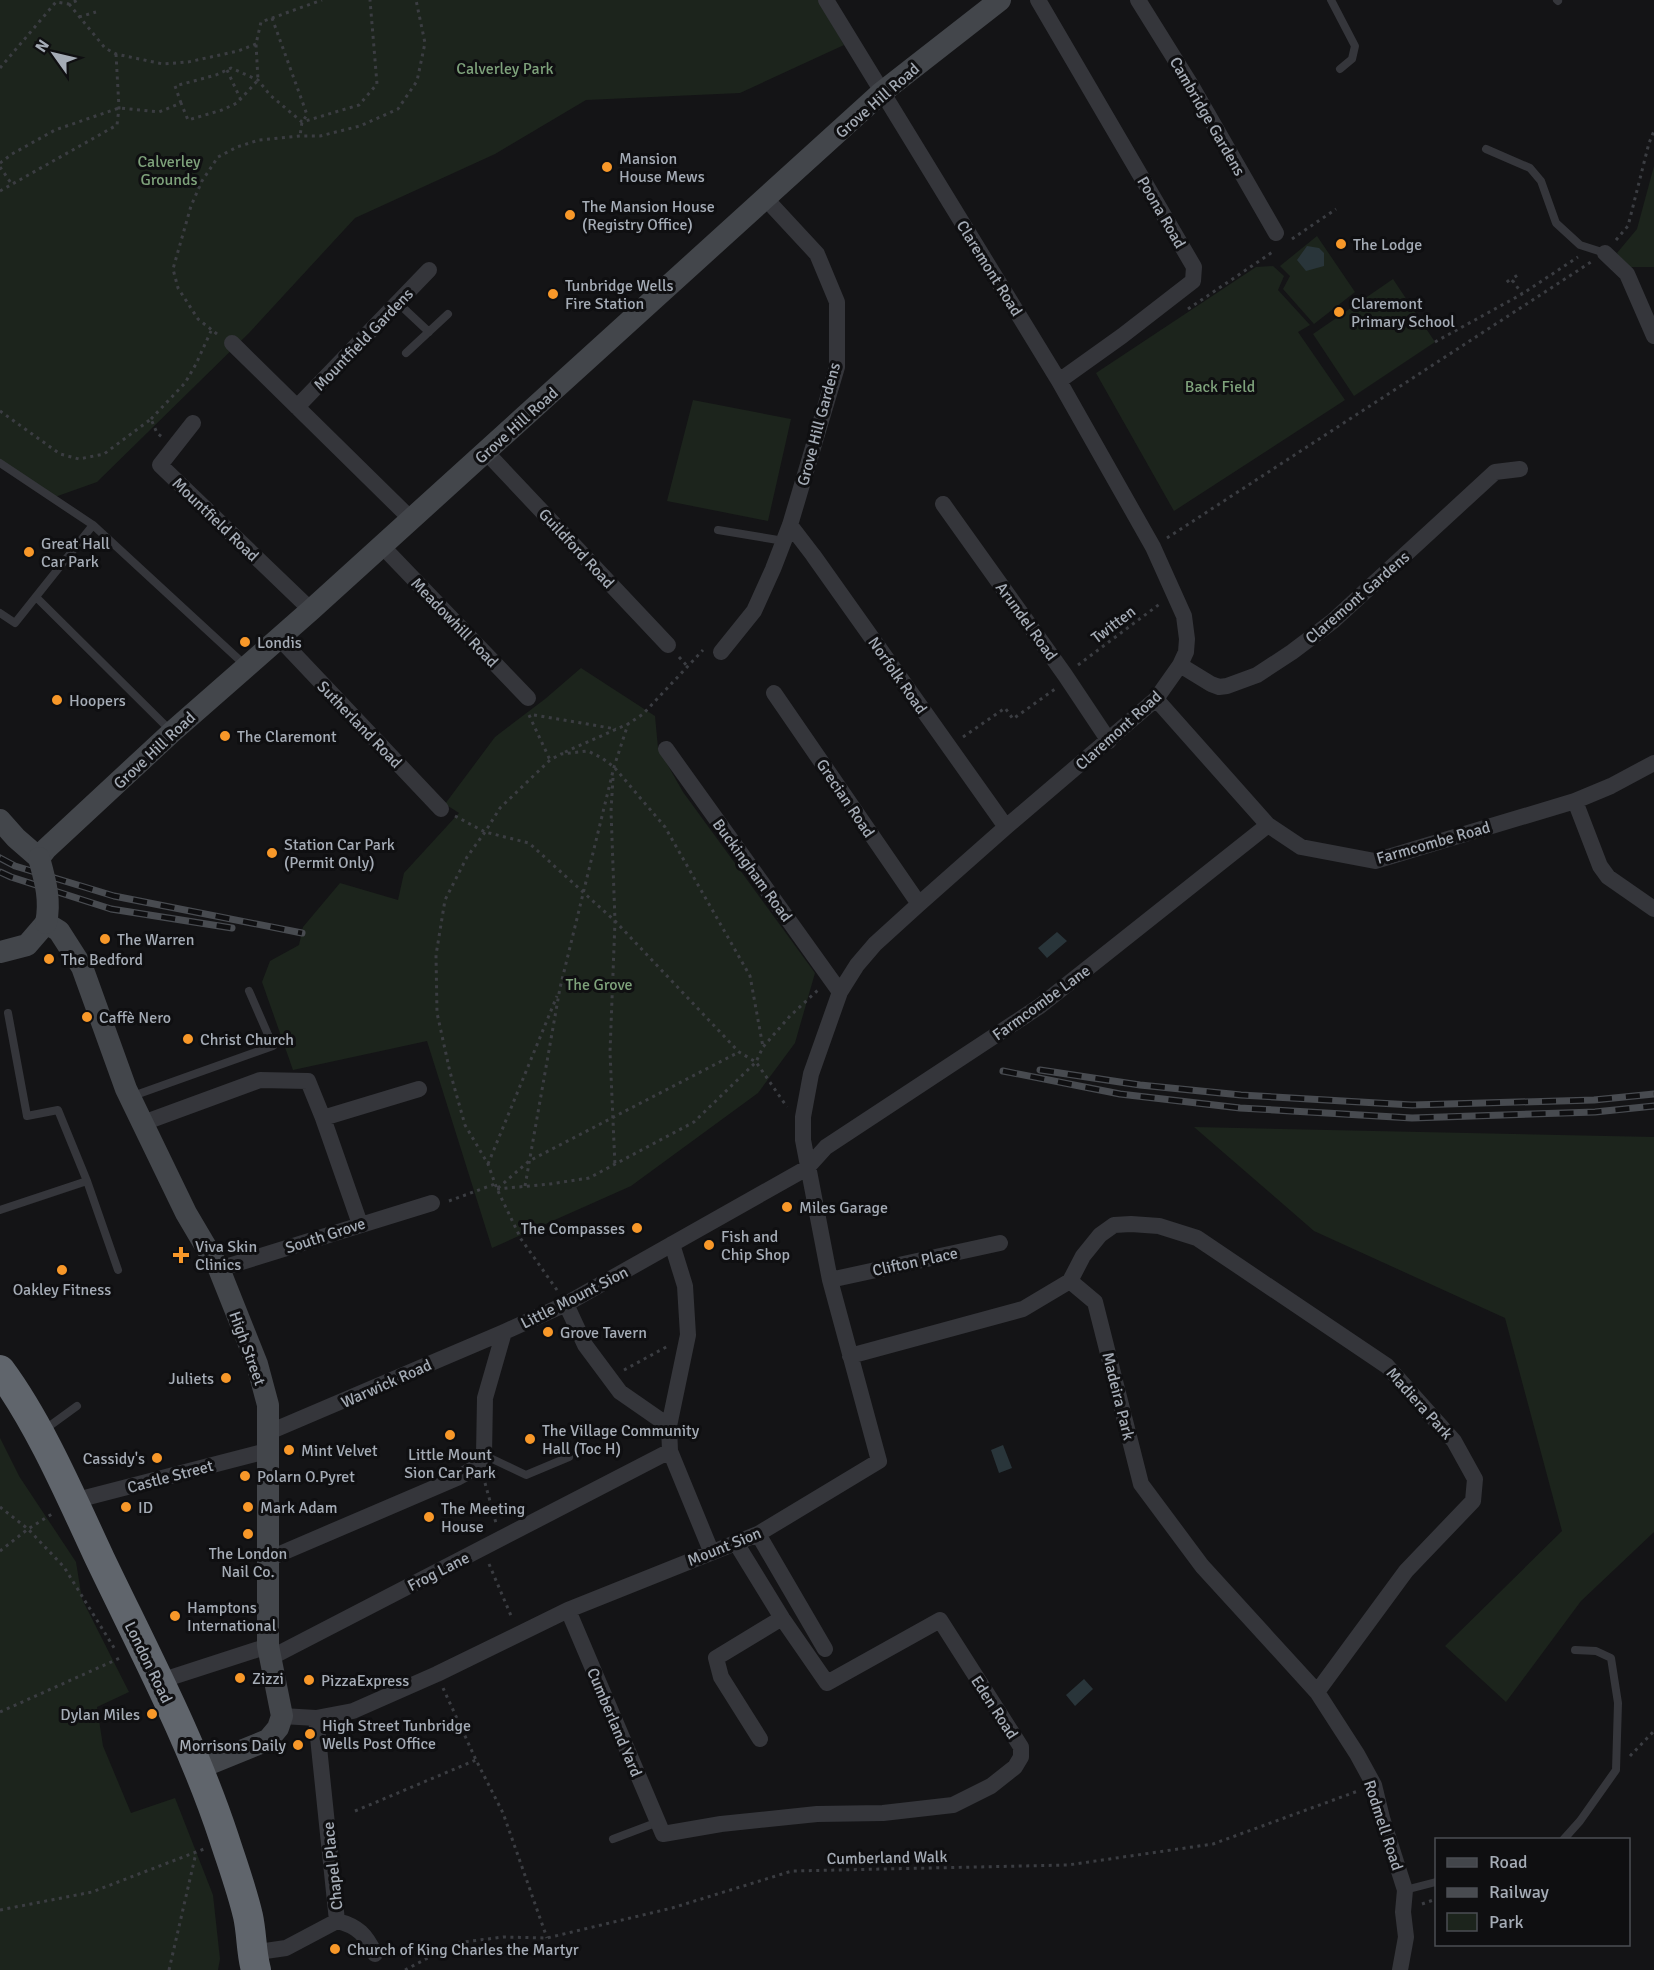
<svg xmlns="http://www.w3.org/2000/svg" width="1654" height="1970" viewBox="0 0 1654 1970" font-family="Signika,sans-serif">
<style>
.green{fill:#1c241c}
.water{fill:#29353a}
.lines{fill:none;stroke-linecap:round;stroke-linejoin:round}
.path{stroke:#3b3d42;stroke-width:3;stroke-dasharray:3 4.5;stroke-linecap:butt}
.lane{stroke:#35363b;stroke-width:8}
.street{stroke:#35363b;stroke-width:16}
.secondary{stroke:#43464b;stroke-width:22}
.highway{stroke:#60656c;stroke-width:30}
.rail-casing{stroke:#484b50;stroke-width:7}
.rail{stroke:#0f0f11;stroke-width:4.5;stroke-dasharray:14;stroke-linecap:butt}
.secondary-bridge{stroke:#43464b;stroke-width:22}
.poi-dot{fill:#f89829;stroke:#0f0f11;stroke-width:2}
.labels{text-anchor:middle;stroke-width:6;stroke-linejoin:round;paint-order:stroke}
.park-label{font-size:16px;fill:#7ea27b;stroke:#0f0f11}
.street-label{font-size:16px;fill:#a5acb6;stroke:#0f0f11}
.poi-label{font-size:16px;fill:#a5acb6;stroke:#0f0f11;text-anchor:start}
</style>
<rect width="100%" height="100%" fill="#141416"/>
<path class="green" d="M 0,0 L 818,0 L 844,45 L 740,93 L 586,100 L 495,154 L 355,218 L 249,333 L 97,482 L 52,498 L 0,461 Z
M 1654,166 L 1654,267 L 1626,267 L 1617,253 L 1637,229 Z
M 1317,236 L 1355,292 L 1314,324 L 1283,289 L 1290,276 L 1280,266 Z
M 1273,266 L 1284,276 L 1278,290 L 1310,325 L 1298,332 L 1345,400 L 1174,511 L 1096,373 L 1256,267 Z
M 1393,279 L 1435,342 L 1354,396 L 1313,334 Z
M 693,400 L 791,419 L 768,521 L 667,501 Z
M 581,668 L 655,716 L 658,748 L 683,792 L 815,973 L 795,1043 L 758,1093 L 631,1186 L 492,1248 L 427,1041 L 293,1070 L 262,982 L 270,961 L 299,945 L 303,927 L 340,883 L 398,900 L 404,873 L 459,813 L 445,804 L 495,737 L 545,699 Z
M 1194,1127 L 1654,1137 L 1654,1532 L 1581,1601 L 1506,1702 L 1445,1646 L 1562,1531 L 1505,1318 L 1314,1231 Z
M 0,1438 L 19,1476 L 76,1562 L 82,1599 L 129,1692 L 97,1707 L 103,1746 L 131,1813 L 175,1798 L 213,1895 L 220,1959 L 218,1970 L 0,1970 Z"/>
<path class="water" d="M 1307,246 L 1319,248 L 1324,253 L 1324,266 L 1306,271 L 1297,260 Z
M 1057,932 L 1067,941 L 1047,958 L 1038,948 Z
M 1003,1445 L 1012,1468 L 999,1473 L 991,1450 Z
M 1084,1679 L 1093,1689 L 1075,1706 L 1066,1695 Z"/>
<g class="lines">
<path class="path" d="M 69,4 L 105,48 L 116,54 L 163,64 L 188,62 L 238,51 L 256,44
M 79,17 L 96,12
M 272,18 L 305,109 L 307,115 L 302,122 L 300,136
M 0,68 L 56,2 L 69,4 L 78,0
M 227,70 L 240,98
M 181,103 L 175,86 L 216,75 L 231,68 L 258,80 L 270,95 L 302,122 L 359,105 L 377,84 L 370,0
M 0,163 L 12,154 L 55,130 L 119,108 L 159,112 L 181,103 L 188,120 L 222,110 L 237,103 L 258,80 L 256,44 L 261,22 L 322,0
M 0,167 L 11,183
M 0,191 L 117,125 L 119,108 L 116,54
M 1292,239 L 1336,209
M 1616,240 L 1628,226 L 1649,143 L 1654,131
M 1515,275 L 1517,278 L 1513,281 L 1522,294 L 1578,257
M 1507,280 L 1510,284 L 1513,281
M 1188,309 L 1274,251
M 217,334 L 198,319 L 178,288 L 173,269 L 191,206 L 202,181 L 218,157 L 237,147 L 259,140 L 300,136 L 320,136 L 360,126 L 398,109 L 417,81 L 425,43 L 416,0
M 1435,342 L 1522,294
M 0,411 L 60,454 L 79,459 L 104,454 L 151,419 L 157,433 L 162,437
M 151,419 L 185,383 L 196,364 L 211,331
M 1167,538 L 1591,262
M 679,657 L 688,667
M 1078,665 L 1161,603
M 529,715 L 550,760
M 534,715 L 616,729
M 963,737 L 1005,708 L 1013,719 L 1055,689
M 565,752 L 628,724
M 613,778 L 611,811 L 615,921 L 610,1052 L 615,1166
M 455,816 L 485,832 L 529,843 L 615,921 L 739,1052 L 756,1062 L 787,1107
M 488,1164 L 557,996
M 525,1186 L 560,988 L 614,767 L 628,724 L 643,714 L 703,650
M 498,1188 L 529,1161 L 739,1052
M 497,1189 L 550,1184 L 589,1178 L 694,1122 L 756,1062 L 763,1047 L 790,1016 L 818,990
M 449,1201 L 495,1184
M 557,1290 L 521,1239 L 497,1189 L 488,1164 L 465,1125 L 450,1072 L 437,1013 L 436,955 L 445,900 L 467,857 L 485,832 L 500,808 L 550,760 L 561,754 L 588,751 L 602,758 L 614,767 L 665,827 L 750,976 L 763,1047
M 624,1370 L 668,1346
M 485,1483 L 496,1523
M 0,1507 L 28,1529 L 64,1567 L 116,1651
M 0,1551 L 28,1529 L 52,1514
M 489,1564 L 512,1618
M 443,1688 L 476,1760 L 503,1813 L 547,1938
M 0,1712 L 120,1658
M 1630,1756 L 1654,1731
M 355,1811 L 476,1760
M 1422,1904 L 1436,1899
M 0,1910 L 92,1892 L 204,1849
M 169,1970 L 196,1853
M 405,1970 L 456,1943 L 503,1937 L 547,1938 L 672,1908 L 792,1871 L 1068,1865 L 1213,1844 L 1358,1791"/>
<path class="lane" d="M 1331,0 L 1355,46 L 1352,59 L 1340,69
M 1557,0 L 1558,1
M 1486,149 L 1530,168 L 1541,181 L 1556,223 L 1580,245 L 1605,253
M 398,303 L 429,332
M 406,353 L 448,314
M 0,463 L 93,525 L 246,666
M 718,530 L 784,541
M 37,598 L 171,731
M 0,613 L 15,623 L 93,525
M 8,1013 L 27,1116 L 58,1110 L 87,1181 L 118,1270
M 130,1097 L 273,1046 L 249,991
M 0,1210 L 87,1181
M 44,1430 L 77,1406
M 484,1455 L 526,1475 L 569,1457
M 613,1839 L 658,1822
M 1563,1840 L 1580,1821 L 1616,1770 L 1618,1703 L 1611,1658 L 1596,1651 L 1575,1650
M 1405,1890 L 1436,1882"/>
<path class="street" d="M 1038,0 L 1194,267 L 1193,281 L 1122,336 L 1059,381
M 1138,0 L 1191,85 L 1276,233
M 1605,253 L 1627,274 L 1654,336
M 232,343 L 411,519
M 297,407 L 429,270
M 193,423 L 160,465 L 311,610
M 486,452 L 668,645
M 943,504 L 1065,675 L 1109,741
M 790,525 L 813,555 L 1006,827
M 382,546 L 528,698
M 279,638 L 441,809
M 721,652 L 754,611 L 773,569 L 790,525 L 837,367 L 837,302 L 817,254 L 766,199
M 1180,665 L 1211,684 L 1219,687 L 1227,686 L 1257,675 L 1292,652 L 1333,621 L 1495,472 L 1520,469
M 774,693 L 919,904
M 1156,699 L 1268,825 L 1301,847 L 1375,861 L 1575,801 L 1611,786 L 1654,763
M 666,749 L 840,992
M 1575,801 L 1600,866 L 1608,877 L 1654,909
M 323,1118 L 419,1089
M 143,1123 L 260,1080 L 308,1081 L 323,1118 L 360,1224
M 672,1244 L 685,1286 L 688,1335 L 669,1426 L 670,1451 L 711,1551
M 219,1269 L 432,1203
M 830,1280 L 1000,1243
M 1070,1281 L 1083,1256 L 1100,1235 L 1114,1225 L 1131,1224 L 1159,1226 L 1197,1238 L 1387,1366 L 1454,1441 L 1475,1479 L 1473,1501 L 1406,1571 L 1317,1692
M 566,1304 L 585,1345 L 620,1392 L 669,1426
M 850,1356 L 1023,1309 L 1070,1281 L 1095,1302 L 1141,1484 L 1202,1566 L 1317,1692 L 1357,1754 L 1374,1785 L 1382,1818 L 1405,1890 L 1403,1912 L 1406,1937 L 1400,1970
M 267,1433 L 504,1332 L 566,1304 L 807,1168 L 826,1147 L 1040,1006 L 1268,825
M 73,1501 L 267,1451
M 758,1534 L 825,1649
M 268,1559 L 457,1478 L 475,1468 L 484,1455 L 485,1398 L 504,1332
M 568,1610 L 663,1834 L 721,1824 L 817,1814 L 883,1813 L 953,1805 L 991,1786 L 1015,1767 L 1021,1757 L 1021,1747 L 940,1620 L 827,1683 L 782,1618 L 736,1543
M 270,1658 L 670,1451
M 160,1681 L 268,1646
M 282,1716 L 316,1718 L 353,1711 L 437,1674 L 568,1610 L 758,1534 L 879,1461 L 830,1280 L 803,1140 L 803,1117 L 811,1074 L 840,992 L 857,965 L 875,944 L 919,904 L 1006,827 L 1156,699 L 1180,665 L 1186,652 L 1187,639 L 1184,616 L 1153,547 L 1059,381 L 826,0
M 316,1718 L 337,1921
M 760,1739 L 721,1677 L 716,1658 L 782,1618
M 337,1921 C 358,1926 366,1935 375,1954
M 252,1953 L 286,1948 L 337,1921"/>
<path class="secondary" d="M 0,820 L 16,838 L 39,858 L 46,849 L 172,732 L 311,610 L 881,93 L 1000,0
M 0,952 L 27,945 L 46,923 L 59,931 L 82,967 L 126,1089 L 186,1213 L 219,1269 L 257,1364 L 268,1405 L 268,1646 L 282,1716 L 278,1728 L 268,1740 L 199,1768"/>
<path class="highway" d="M 0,1370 C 40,1424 71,1497 100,1559 C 144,1651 192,1741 224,1838 C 232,1863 242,1890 248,1916 C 252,1934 251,1952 256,1970"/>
<defs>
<path id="rail" d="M 0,858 L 15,866 L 114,896 L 302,933
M 0,872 L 11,877 L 111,909 L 232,928
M 1040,1070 L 1140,1085 L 1241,1095 L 1412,1105 L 1594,1100 L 1654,1094
M 1003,1071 L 1120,1094 L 1240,1108 L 1412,1118 L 1595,1112 L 1654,1106"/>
</defs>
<use href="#rail" class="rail-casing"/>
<use href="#rail" class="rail"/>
<path class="secondary-bridge" d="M 39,858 C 45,880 51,900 46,923"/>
</g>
<g class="poi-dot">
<circle cx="607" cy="167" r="6"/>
<circle cx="570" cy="215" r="6"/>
<circle cx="1341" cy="244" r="6"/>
<circle cx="553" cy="294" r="6"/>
<circle cx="1339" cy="312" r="6"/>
<circle cx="29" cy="552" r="6"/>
<circle cx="245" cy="642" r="6"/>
<circle cx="57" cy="700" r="6"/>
<circle cx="225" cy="736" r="6"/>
<circle cx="272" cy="853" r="6"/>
<circle cx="105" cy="939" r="6"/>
<circle cx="49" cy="959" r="6"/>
<circle cx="87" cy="1017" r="6"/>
<circle cx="188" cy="1039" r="6"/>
<circle cx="787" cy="1207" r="6"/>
<circle cx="637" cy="1228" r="6"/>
<circle cx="709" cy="1245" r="6"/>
<path d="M178 1246h6v6h6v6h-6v6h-6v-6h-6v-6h6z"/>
<circle cx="62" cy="1270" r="6"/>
<circle cx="548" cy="1332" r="6"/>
<circle cx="226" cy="1378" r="6"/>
<circle cx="450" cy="1435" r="6"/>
<circle cx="530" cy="1439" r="6"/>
<circle cx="289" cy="1450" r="6"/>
<circle cx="157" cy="1458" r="6"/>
<circle cx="245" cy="1476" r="6"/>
<circle cx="126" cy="1507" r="6"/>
<circle cx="248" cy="1507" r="6"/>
<circle cx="429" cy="1517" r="6"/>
<circle cx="248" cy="1534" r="6"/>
<circle cx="175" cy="1616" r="6"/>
<circle cx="240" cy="1678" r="6"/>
<circle cx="309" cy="1680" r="6"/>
<circle cx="152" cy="1714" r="6"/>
<circle cx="310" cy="1734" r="6"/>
<circle cx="298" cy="1745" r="6"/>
<circle cx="335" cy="1949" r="6"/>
</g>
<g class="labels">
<g class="park-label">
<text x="505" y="74">Calverley Park</text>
<text x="169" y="167">Calverley<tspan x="169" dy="18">Grounds</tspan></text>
<text x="1220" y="392">Back Field</text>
<text x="599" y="990">The Grove</text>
</g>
<g class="street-label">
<text transform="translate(877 100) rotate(-41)" y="6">Grove Hill Road</text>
<text transform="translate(1208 116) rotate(60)" y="6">Cambridge Gardens</text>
<text transform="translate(1162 212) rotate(60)" y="6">Poona Road</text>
<text transform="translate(990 268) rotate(58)" y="6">Claremont Road</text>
<text transform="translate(363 339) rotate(-46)" y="6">Mountfield Gardens</text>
<text transform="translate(818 424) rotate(-75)" y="6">Grove Hill Gardens</text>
<text transform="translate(516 425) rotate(-42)" y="6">Grove Hill Road</text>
<text transform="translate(216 519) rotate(44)" y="6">Mountfield Road</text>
<text transform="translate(577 548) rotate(47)" y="6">Guildford Road</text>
<text transform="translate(1357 597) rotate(-41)" y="6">Claremont Gardens</text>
<text transform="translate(1027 621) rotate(54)" y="6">Arundel Road</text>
<text transform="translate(455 622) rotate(46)" y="6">Meadowhill Road</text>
<text transform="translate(1113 624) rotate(-37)" y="6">Twitten</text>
<text transform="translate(898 675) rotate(55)" y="6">Norfolk Road</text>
<text transform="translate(360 724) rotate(46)" y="6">Sutherland Road</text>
<text transform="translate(1118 730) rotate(-42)" y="6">Claremont Road</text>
<text transform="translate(154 750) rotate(-43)" y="6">Grove Hill Road</text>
<text transform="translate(846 798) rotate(56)" y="6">Grecian Road</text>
<text transform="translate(1433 842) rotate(-16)" y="6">Farmcombe Road</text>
<text transform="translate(753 870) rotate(54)" y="6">Buckingham Road</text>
<text transform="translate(1041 1002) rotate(-36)" y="6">Farmcombe Lane</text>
<text transform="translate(325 1235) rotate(-18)" y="6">South Grove</text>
<text transform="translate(915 1261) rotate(-12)" y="6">Clifton Place</text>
<text transform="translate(574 1297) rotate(-27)" y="6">Little Mount Sion</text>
<text transform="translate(248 1348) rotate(70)" y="6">High Street</text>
<text transform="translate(386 1383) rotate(-24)" y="6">Warwick Road</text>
<text transform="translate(1119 1396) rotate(76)" y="6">Madeira Park</text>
<text transform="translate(1420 1403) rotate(48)" y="6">Madiera Park</text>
<text transform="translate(170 1476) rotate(-15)" y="6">Castle Street</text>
<text transform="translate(724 1546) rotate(-22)" y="6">Mount Sion</text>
<text transform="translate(438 1571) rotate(-27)" y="6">Frog Lane</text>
<text transform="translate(149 1662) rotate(64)" y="6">London Road</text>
<text transform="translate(995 1707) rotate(57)" y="6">Eden Road</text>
<text transform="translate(615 1722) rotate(67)" y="6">Cumberland Yard</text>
<text transform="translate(1384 1825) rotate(72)" y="6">Rodmell Road</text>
<text transform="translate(887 1857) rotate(-1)" y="6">Cumberland Walk</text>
<text transform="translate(332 1866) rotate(-96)" y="6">Chapel Place</text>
</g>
<g class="poi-label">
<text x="619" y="164">Mansion<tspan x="619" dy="18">House Mews</tspan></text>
<text x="582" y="212">The Mansion House<tspan x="582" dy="18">(Registry Office)</tspan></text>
<text x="1353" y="250">The Lodge</text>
<text x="565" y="291">Tunbridge Wells<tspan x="565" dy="18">Fire Station</tspan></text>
<text x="1351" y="309">Claremont<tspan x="1351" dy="18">Primary School</tspan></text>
<text x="41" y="549">Great Hall<tspan x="41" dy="18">Car Park</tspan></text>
<text x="257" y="648">Londis</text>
<text x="69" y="706">Hoopers</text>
<text x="237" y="742">The Claremont</text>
<text x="284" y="850">Station Car Park<tspan x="284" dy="18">(Permit Only)</tspan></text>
<text x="117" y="945">The Warren</text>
<text x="61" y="965">The Bedford</text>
<text x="99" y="1023">Caffè Nero</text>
<text x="200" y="1045">Christ Church</text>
<text x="799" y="1213">Miles Garage</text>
<text x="625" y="1234" text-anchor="end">The Compasses</text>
<text x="721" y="1242">Fish and<tspan x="721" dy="18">Chip Shop</tspan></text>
<text x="195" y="1252">Viva Skin<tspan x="195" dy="18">Clinics</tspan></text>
<text x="62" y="1295" text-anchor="middle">Oakley Fitness</text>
<text x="560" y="1338">Grove Tavern</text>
<text x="214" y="1384" text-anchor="end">Juliets</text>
<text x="542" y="1436">The Village Community<tspan x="542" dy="18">Hall (Toc H)</tspan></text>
<text x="301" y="1456">Mint Velvet</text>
<text x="450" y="1460" text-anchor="middle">Little Mount<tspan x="450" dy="18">Sion Car Park</tspan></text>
<text x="145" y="1464" text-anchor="end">Cassidy's</text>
<text x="257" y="1482">Polarn O.Pyret</text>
<text x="138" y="1513">ID</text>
<text x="260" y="1513">Mark Adam</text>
<text x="441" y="1514">The Meeting<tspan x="441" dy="18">House</tspan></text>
<text x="248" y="1559" text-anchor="middle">The London<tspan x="248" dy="18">Nail Co.</tspan></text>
<text x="187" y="1613">Hamptons<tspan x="187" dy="18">International</tspan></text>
<text x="252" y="1684">Zizzi</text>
<text x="321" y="1686">PizzaExpress</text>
<text x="140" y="1720" text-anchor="end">Dylan Miles</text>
<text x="322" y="1731">High Street Tunbridge<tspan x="322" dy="18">Wells Post Office</tspan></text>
<text x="286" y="1751" text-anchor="end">Morrisons Daily</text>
<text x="347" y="1955">Church of King Charles the Martyr</text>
</g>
</g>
<rect x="1435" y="1838" width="195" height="108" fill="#0f0f11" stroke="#4b4e53" stroke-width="1.5"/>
<rect x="1447" y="1858" width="30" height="9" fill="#43464b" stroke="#4b4e53" stroke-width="1.5"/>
<text x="1489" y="1868" font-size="18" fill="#a5acb6">Road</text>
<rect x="1447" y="1888" width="30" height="9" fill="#484b50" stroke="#4b4e53" stroke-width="1.5"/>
<text x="1489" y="1898" font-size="18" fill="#a5acb6">Railway</text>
<rect x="1447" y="1913" width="30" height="18" fill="#1c241c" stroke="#4b4e53" stroke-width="1.5"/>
<text x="1489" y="1928" font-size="18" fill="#a5acb6">Park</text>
<g transform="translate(54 54) rotate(304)" stroke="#0f0f11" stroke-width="4.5" paint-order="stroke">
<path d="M0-4.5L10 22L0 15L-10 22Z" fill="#a5acb6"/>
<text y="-9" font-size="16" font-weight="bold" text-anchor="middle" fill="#a5acb6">N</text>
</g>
</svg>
